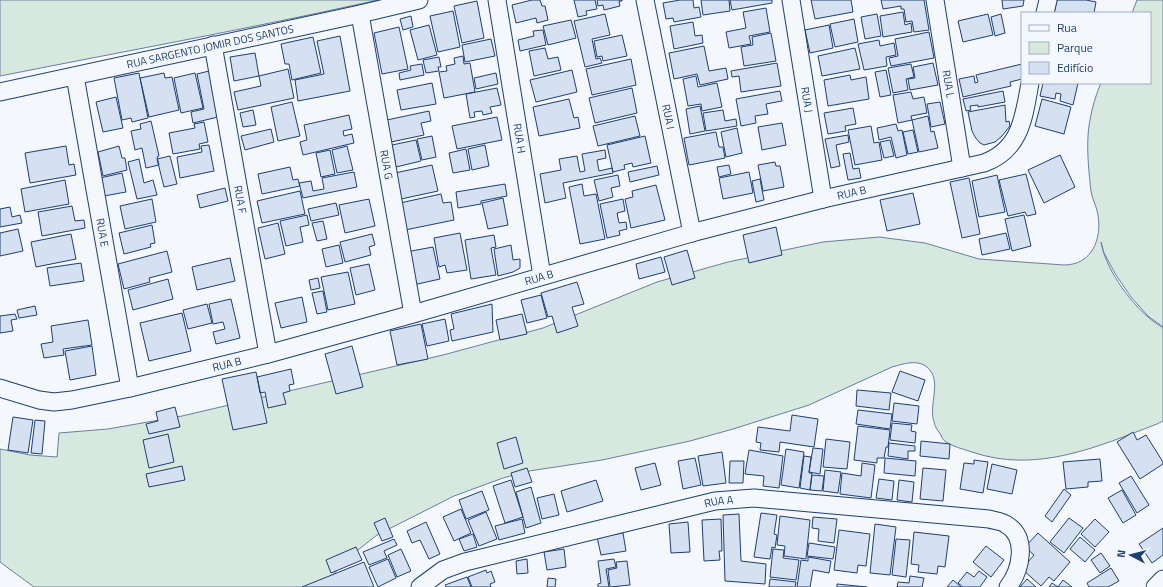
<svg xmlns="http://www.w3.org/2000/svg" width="1163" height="587" viewBox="0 0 1163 587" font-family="'Titillium Web',sans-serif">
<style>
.green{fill:#d7e8df;stroke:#687fa3}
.building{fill:#d5e0f0;stroke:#1d3f73}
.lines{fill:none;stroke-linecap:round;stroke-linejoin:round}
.minor-casing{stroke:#1d3f73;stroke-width:19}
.minor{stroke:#f4f7fb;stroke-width:17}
.labels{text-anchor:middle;stroke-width:3;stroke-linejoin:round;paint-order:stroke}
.street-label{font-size:11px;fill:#1d3f73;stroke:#f4f7fb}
</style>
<rect width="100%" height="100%" fill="#f4f7fb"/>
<path class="green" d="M 0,0 L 378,0 C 253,28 126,51 0,76 Z
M 1137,0 L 1163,0 L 1163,327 L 1148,316 L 1131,297 L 1116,275 L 1104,253 L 1101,242 C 1105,267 1128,300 1148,317 C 1152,321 1158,324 1163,328 L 1163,421 L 1157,424 C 1097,447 1036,474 972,452 C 963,449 954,447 946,442 C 943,440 942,438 941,435 C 938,431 935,427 934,422 C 928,404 943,381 927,367 C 917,359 903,364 892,367 L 809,405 L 733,429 L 690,441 L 602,460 L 529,471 L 503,478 L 454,496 L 377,535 L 349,557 L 322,587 L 34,587 L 0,562 L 0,449 L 30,455 L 57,457 L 59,433 L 108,429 L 182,416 L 443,355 L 543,328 L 657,282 L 728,262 L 823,242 L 879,237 L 925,243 L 979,259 L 1064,265 C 1092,265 1102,239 1098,215 C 1097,207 1092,199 1091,191 C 1089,174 1087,154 1088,136 C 1089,119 1094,99 1101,83 L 1150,83 L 1150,13 L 1132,13 Z"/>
<path class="building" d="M 532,0 L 540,0 L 542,6 L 545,6 L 548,20 L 537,23 L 536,18 L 516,23 L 512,5 Z
M 574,0 L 595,0 L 597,9 L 586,11 L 587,15 L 578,17 Z
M 597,0 L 622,0 L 622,1 L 619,1 L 620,6 L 604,10 L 603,5 L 598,6 Z
M 680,0 L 693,0 L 694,8 L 699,7 L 701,17 L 674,22 L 673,18 L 666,19 L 663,3 Z
M 701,0 L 729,0 L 730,11 L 703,15 Z
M 730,0 L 772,0 L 772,3 L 732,10 Z
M 811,0 L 851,0 L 853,12 L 815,19 Z
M 881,0 L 924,0 L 929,30 L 914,32 L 912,21 L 906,22 L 904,9 L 901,9 L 901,6 L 883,9 Z
M 1002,0 L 1024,0 L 1023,6 L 1003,9 Z
M 1057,0 L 1086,0 L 1096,2 L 1094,13 L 1054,13 Z
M 477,1 L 484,38 L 462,43 L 454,6 Z
M 766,8 L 770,32 L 749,36 L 751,44 L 729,48 L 726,32 L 746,28 L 743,12 Z
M 453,11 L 460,47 L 438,52 L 430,16 Z
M 903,12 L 905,25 L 911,23 L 912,32 L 883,37 L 880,16 Z
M 605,14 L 610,35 L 592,39 L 596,59 L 600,58 L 602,63 L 585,67 L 574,21 Z
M 877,14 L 881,36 L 865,39 L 861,17 Z
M 988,14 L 993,35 L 963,42 L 958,21 Z
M 1001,14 L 1005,33 L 995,36 L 991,17 Z
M 411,16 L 413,27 L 403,30 L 400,19 Z
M 854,19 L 858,42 L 835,47 L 830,24 Z
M 571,20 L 576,38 L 548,45 L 543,26 Z
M 693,22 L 695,36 L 702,35 L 703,43 L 674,49 L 670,26 Z
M 429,25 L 437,55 L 418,60 L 410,30 Z
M 829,25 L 833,48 L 810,53 L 805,30 Z
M 399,27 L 408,69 L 382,74 L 374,33 Z
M 543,30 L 546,45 L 520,51 L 518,40 L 534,36 L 533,31 Z
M 929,32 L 934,58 L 891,66 L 889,58 L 898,56 L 895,39 Z
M 771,33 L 776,61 L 744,66 L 741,47 L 753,45 L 752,37 Z
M 622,35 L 627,56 L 603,61 L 602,56 L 597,57 L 594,41 Z
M 340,36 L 350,91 L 298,101 L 295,80 L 324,74 L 317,41 Z
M 313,37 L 321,73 L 292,80 L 289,64 L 285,64 L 281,44 Z
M 491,39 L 495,56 L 465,62 L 462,45 Z
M 879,40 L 880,46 L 894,43 L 896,55 L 886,57 L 887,66 L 864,70 L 858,44 Z
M 704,46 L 709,71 L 726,68 L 728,79 L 700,85 L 697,74 L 674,79 L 669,53 Z
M 545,48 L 548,59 L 558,57 L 561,70 L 534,76 L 529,51 Z
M 855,48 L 860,69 L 822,76 L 818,56 Z
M 255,53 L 259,76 L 234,81 L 230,57 Z
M 463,56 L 464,64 L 470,63 L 475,92 L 444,98 L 439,72 L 447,71 L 446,66 L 455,64 L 454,58 Z
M 439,57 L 441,67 L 438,67 L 439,71 L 426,73 L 423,60 Z
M 631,59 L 636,85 L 592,95 L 586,69 Z
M 777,63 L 781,86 L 741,92 L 739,76 L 732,77 L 731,71 Z
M 933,63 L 938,85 L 910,90 L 908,79 L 915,78 L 913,67 Z
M 422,64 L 424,75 L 400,80 L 399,73 L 411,70 L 410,66 Z
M 911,64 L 914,77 L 906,79 L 908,90 L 893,93 L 888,68 Z
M 1022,64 L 1022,79 L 1010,82 L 1011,86 L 963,97 L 959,79 L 974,76 L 975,83 L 978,82 L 976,75 Z
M 288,69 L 294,98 L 238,110 L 234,92 L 261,86 L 259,76 Z
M 572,70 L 577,92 L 536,102 L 530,80 Z
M 886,70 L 891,95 L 880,97 L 875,72 Z
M 209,71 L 218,117 L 193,123 L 191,112 L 204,109 L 197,74 Z
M 139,73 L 148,118 L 132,122 L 131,118 L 122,120 L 114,78 Z
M 164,73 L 165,78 L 172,77 L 179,110 L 149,117 L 140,78 Z
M 195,73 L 203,108 L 181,113 L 174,78 Z
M 496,73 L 498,84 L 476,89 L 474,78 Z
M 850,75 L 851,80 L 866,77 L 869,99 L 828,106 L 824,80 Z
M 696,76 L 698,87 L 717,83 L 722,107 L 702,111 L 701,104 L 688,106 L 683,79 Z
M 432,83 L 436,104 L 401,110 L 397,90 Z
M 1043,83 L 1078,83 L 1073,105 L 1060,101 L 1061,94 L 1056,93 L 1055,99 L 1040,96 Z
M 497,88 L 501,105 L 490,107 L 492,113 L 483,115 L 482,111 L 474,112 L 475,117 L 470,118 L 466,94 Z
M 632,88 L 637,113 L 595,123 L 589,98 Z
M 780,91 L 782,101 L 766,104 L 768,114 L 755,116 L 756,123 L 741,126 L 736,99 Z
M 1003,91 L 1005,102 L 978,107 L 978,105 L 970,106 L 971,110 L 966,111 L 963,99 Z
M 911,92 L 913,99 L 924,97 L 927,113 L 911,116 L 912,120 L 898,123 L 893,95 Z
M 116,97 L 123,128 L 103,132 L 96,102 Z
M 569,99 L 574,118 L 578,117 L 580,128 L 539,136 L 533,107 Z
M 1042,99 L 1071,107 L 1064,134 L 1035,126 Z
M 292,102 L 300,136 L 278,141 L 271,107 Z
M 940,102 L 945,124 L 931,127 L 927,104 Z
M 1005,105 L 1006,122 L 1009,121 L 1010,126 L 1002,136 L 995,142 L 984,145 L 980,143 L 975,137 L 972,131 L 968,112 Z
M 700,106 L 705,131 L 690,134 L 686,109 Z
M 853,108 L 856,124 L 845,126 L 846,131 L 828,134 L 824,113 Z
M 253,110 L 256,125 L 243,127 L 240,113 Z
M 723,110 L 725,121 L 736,119 L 737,126 L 706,131 L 703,113 Z
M 429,111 L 431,121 L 421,123 L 424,135 L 391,142 L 387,120 Z
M 349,115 L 352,129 L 343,131 L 344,136 L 352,134 L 354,143 L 303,155 L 300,142 L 307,140 L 304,125 Z
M 635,116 L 640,136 L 598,146 L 593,126 Z
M 928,116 L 931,132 L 934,131 L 938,148 L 919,152 L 912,120 Z
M 497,117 L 502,140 L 457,149 L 452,126 Z
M 151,121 L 159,156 L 157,157 L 159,165 L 146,168 L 142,148 L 135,150 L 131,131 L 141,129 L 140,124 Z
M 204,122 L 208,142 L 199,144 L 200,149 L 173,154 L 169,133 L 195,128 L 194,124 Z
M 782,123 L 786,145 L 762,150 L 758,127 Z
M 896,124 L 898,131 L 902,130 L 907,155 L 896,158 L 891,137 L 879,140 L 877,128 Z
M 871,126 L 874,143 L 879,142 L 882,160 L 855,165 L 848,130 Z
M 737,128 L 742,153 L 726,157 L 721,132 Z
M 271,129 L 274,142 L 245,150 L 241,136 Z
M 913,130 L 918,152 L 908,154 L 903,132 Z
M 716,132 L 719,147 L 723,147 L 725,158 L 689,165 L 684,138 Z
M 848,135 L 849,142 L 836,145 L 840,166 L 831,168 L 825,139 Z
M 432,136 L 436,157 L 422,160 L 417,139 Z
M 645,136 L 651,163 L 633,167 L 632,163 L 624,165 L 625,169 L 613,172 L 607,145 Z
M 416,140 L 421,161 L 396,167 L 392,145 Z
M 890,140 L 894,156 L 884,158 L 880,142 Z
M 209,145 L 214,171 L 180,178 L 177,157 L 202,152 L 201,146 Z
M 485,145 L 489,166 L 472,170 L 468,149 Z
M 66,146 L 69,165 L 74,164 L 76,175 L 30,183 L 25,153 Z
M 119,146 L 122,158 L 125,158 L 127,170 L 103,176 L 98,152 Z
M 347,146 L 353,170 L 337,173 L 332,150 Z
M 466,149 L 470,170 L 453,173 L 449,153 Z
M 330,150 L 335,174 L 321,177 L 316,153 Z
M 605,150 L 606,158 L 597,160 L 599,171 L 612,168 L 613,173 L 563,183 L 566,198 L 545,203 L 540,174 L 561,170 L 559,159 L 577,156 L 580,172 L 585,171 L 582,154 Z
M 850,153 L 853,169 L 859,168 L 861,178 L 848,180 L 843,154 Z
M 1060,155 L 1075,187 L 1044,203 L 1028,170 Z
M 170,156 L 177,184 L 164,187 L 157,159 Z
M 139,159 L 144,183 L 153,180 L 157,195 L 137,199 L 128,162 Z
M 775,162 L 776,166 L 780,166 L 784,187 L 763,191 L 758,165 Z
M 432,165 L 438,191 L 401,199 L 395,173 Z
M 729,165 L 731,174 L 719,177 L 717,167 Z
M 657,166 L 659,175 L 630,182 L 628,172 Z
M 290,167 L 293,180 L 298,179 L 300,186 L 262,194 L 258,174 Z
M 354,172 L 357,187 L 303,198 L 299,183 L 311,181 L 313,191 L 324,189 L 322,178 Z
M 749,172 L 753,193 L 723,199 L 719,178 Z
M 122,173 L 126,192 L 104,196 L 100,178 Z
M 1026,174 L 1036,214 L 1027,216 L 1025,212 L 1008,216 L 999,180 Z
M 618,175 L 620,186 L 611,188 L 613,197 L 599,201 L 594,180 Z
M 997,175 L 1005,212 L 979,217 L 972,181 Z
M 969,178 L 980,234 L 962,238 L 950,182 Z
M 760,179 L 764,200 L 756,202 L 752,181 Z
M 65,180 L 69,204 L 25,212 L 21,189 Z
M 505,184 L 507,196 L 481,201 L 481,204 L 458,208 L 456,192 Z
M 582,184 L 584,196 L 596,194 L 605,239 L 580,244 L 569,187 Z
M 656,185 L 665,220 L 631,228 L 625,199 L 633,197 L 632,191 Z
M 225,188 L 228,201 L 200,208 L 197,195 Z
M 300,191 L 305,214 L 262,223 L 257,201 Z
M 913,193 L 920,224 L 887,231 L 880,200 Z
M 441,194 L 443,203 L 451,202 L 454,220 L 405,230 L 400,203 Z
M 503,198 L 508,225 L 488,229 L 482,203 Z
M 152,199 L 156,222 L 125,229 L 120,206 Z
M 369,199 L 375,226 L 345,233 L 339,205 Z
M 623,199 L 625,211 L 617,213 L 619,223 L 626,222 L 627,229 L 619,231 L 620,235 L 607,238 L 600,204 Z
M 336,203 L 339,215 L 311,221 L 308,209 Z
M 72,206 L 75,221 L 84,220 L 85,228 L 42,236 L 38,212 Z
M 10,207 L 12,217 L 20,215 L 22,223 L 0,227 L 0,209 Z
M 307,215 L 309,225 L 300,227 L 303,242 L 286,246 L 280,221 Z
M 1024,215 L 1031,246 L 1012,251 L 1005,219 Z
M 323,221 L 327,239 L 317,241 L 312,223 Z
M 278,223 L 285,254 L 265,259 L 258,228 Z
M 152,225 L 155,243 L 150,244 L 151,247 L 124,254 L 119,233 Z
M 776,227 L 782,255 L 749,263 L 743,235 Z
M 18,229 L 23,251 L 0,256 L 0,233 Z
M 460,233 L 467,270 L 447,273 L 445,265 L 439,267 L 434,238 Z
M 1006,233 L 1010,249 L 982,255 L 979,239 Z
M 71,234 L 76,259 L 36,267 L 31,242 Z
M 372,234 L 375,245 L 369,247 L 371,255 L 345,262 L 340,242 Z
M 494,235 L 496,247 L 491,248 L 496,275 L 471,279 L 465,240 Z
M 339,245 L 343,263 L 326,267 L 322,249 Z
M 511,245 L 513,260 L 520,259 L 520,268 L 513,272 L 498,276 L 494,249 Z
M 433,247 L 440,279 L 413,285 L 406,252 Z
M 687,250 L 695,278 L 672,285 L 664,257 Z
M 167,251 L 172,272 L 149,278 L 150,282 L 124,289 L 118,264 Z
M 661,257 L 665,272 L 639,279 L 636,264 Z
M 230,258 L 235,281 L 197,290 L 192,267 Z
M 81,263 L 84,281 L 50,286 L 47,268 Z
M 369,264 L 375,290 L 356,295 L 350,268 Z
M 348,272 L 355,304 L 328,310 L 321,277 Z
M 318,278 L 320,288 L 311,290 L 309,280 Z
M 168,279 L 173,299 L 133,310 L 128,290 Z
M 577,282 L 584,304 L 572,307 L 578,326 L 557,333 L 552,316 L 548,317 L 541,293 Z
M 323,291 L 327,312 L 317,314 L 312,293 Z
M 541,295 L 547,318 L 527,323 L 521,300 Z
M 302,297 L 307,322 L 281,328 L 275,303 Z
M 231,299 L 240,338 L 216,344 L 213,332 L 225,329 L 223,322 L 213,324 L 209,304 Z
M 207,304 L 212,323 L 188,329 L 183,310 Z
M 492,304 L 493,332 L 452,341 L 450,330 L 454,329 L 451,314 Z
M 35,306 L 37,315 L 19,318 L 17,310 Z
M 182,313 L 191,351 L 149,361 L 140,323 Z
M 15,314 L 17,319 L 11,320 L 13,331 L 0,333 L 0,316 Z
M 522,314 L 527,334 L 500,340 L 496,320 Z
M 445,319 L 449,341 L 427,346 L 422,324 Z
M 88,320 L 92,345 L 63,349 L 64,355 L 44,358 L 41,344 L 53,342 L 51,326 Z
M 421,324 L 428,359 L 397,365 L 390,331 Z
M 92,346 L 96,375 L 70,380 L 65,351 Z
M 352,346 L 363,387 L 336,394 L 325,354 Z
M 291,369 L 294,384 L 289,385 L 290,391 L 283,393 L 286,404 L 268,408 L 265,392 L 260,393 L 257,377 Z
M 900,371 L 925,380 L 918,401 L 892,392 Z
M 256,372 L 267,423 L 233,430 L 222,379 Z
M 857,390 L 891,393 L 889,410 L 856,406 Z
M 894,403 L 919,406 L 917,424 L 892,421 Z
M 175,407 L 180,427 L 149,434 L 146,424 L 158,421 L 156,412 Z
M 858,410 L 892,414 L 890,429 L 856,424 Z
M 792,415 L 818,419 L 814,447 L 780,442 L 779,452 L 760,450 L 761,443 L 756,442 L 758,427 L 790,431 Z
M 13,417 L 33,420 L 28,453 L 8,450 Z
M 35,420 L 45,421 L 42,454 L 31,453 Z
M 892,423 L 912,425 L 911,431 L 916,432 L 915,443 L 890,440 Z
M 858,426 L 890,430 L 888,447 L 886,447 L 884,458 L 877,458 L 877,463 L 854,460 Z
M 1133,432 L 1137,440 L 1146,435 L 1163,462 L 1163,464 L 1140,479 L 1117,442 Z
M 168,434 L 174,462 L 149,468 L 143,440 Z
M 516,437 L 523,463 L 504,469 L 497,443 Z
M 826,439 L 850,442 L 847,469 L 823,467 Z
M 921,441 L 950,444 L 949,459 L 920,456 Z
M 889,443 L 915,446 L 915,451 L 908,451 L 908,459 L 888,456 Z
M 813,448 L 823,449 L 820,474 L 809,472 Z
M 786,449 L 804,452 L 799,488 L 781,485 Z
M 749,450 L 783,456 L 779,488 L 763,486 L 764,476 L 745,474 Z
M 722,452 L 726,483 L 703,486 L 698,456 Z
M 804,456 L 811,457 L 809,473 L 812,473 L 810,490 L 800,488 Z
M 695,458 L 701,485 L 683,489 L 678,461 Z
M 885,458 L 916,461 L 915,476 L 884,473 Z
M 1100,459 L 1102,481 L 1088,482 L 1088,487 L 1066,489 L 1063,462 Z
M 974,460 L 988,462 L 983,493 L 960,489 L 964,463 L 974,464 Z
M 730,461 L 744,461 L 743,483 L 729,483 Z
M 655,463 L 661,485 L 641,490 L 635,468 Z
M 862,463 L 875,465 L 871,498 L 840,494 L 842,473 L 861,476 Z
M 992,464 L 1017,470 L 1012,494 L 987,489 Z
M 182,466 L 185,480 L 149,487 L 146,474 Z
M 527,468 L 532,482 L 515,487 L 511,473 Z
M 923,468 L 946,470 L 943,501 L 920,499 Z
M 825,470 L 841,472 L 838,493 L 823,491 Z
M 812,475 L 824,476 L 822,491 L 810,490 Z
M 1131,476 L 1149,505 L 1137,513 L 1119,483 Z
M 879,479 L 894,481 L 892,500 L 876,498 Z
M 511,480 L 523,517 L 505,523 L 493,486 Z
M 596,480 L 603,501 L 567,512 L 561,491 Z
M 899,480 L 914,482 L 912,502 L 897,500 Z
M 531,487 L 541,523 L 526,528 L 516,492 Z
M 1064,489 L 1071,495 L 1052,522 L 1045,516 Z
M 1122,490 L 1136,515 L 1123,523 L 1108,498 Z
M 482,491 L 489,510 L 466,519 L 459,500 Z
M 554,494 L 559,515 L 542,519 L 537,498 Z
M 461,509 L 471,533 L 454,541 L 443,517 Z
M 486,512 L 497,539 L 479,546 L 468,520 Z
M 761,513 L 777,515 L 774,534 L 777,535 L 775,548 L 772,547 L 770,559 L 754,557 Z
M 739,514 L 741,561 L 766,564 L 765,584 L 725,581 L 723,515 Z
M 780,516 L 810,520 L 806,559 L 784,556 L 785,546 L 777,545 Z
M 813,517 L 837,519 L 834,543 L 818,541 L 819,529 L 812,528 Z
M 385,518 L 393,537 L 382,541 L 374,523 Z
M 1069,518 L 1083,528 L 1064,553 L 1050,542 Z
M 522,519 L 525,533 L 499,540 L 495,526 Z
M 721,519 L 722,551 L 719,551 L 720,560 L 704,561 L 702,520 Z
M 1095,519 L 1109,532 L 1095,547 L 1081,534 Z
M 426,522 L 440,554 L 429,559 L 420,540 L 412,543 L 407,531 Z
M 688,522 L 690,552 L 671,553 L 669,524 Z
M 875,524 L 896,527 L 890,575 L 870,573 Z
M 1163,528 L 1163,555 L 1152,563 L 1139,544 Z
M 839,530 L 870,534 L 866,566 L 858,565 L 857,573 L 834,570 Z
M 914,532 L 949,536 L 945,567 L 938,566 L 937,574 L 918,572 L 919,565 L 911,564 Z
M 623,533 L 626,551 L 601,555 L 597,537 Z
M 1038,533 L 1070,562 L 1054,581 L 1049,577 L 1041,586 L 1022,569 L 1034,555 L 1025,547 Z
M 473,534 L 477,547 L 464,551 L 459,539 Z
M 1080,537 L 1095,550 L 1085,562 L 1070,549 Z
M 394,539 L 397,545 L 384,551 L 387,558 L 369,565 L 363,552 Z
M 896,539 L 910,540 L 906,577 L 892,575 Z
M 809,543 L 835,547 L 833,559 L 807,556 Z
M 986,546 L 1004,560 L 991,577 L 973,562 Z
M 356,547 L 362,560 L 331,573 L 326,560 Z
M 401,549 L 411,571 L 397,577 L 388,555 Z
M 564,549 L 566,567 L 547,570 L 544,552 Z
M 773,549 L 784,550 L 783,558 L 799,560 L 796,580 L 770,577 Z
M 1101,553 L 1110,566 L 1100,573 L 1091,560 Z
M 808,557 L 831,561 L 829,573 L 813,570 L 810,587 L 797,587 L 801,560 L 808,561 Z
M 388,559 L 396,578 L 378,587 L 369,567 Z
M 527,559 L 528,573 L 517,574 L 516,561 Z
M 614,559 L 616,567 L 606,569 L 609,587 L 598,587 L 598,584 L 601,583 L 598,561 Z
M 627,561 L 630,585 L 610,587 L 608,570 L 617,568 L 616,562 Z
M 364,562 L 374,587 L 302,587 Z
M 1111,568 L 1119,581 L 1108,587 L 1089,587 L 1087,583 Z
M 486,570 L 487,573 L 491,571 L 495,582 L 490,584 L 491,587 L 472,587 L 468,577 Z
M 979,571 L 987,577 L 980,587 L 963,587 L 958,583 L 967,572 L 974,577 Z
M 910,576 L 924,578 L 922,587 L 897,587 L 898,582 L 909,583 Z
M 467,577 L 471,587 L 446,587 L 445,585 Z
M 548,578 L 556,579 L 555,587 L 547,587 Z
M 770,579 L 796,582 L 795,587 L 769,587 Z
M 1027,579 L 1036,587 L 1020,587 Z
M 953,580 L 961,587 L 947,587 Z
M 1063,580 L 1072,587 L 1049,587 L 1052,583 L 1058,587 Z
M 837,584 L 867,587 L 837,587 Z"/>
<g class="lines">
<defs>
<g id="minor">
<path id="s1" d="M 497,0 L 542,276"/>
<path id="s2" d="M 645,0 L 692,233"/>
<path id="s3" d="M 791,0 L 823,199"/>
<path id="s4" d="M 935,0 L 962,168"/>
<path d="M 1045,13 L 1048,0"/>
<path id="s5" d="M 360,14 L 413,314"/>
<path id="s6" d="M 213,45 L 268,354"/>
<path id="s7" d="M 75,76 L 130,388"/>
<path id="s8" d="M 0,92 L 360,14 L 419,0"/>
<path id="s9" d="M 0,388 L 39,400 L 54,402 L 72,400 L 130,388 L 268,354 L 413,314 L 695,232 L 823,199 L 984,163 C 1021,150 1024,116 1030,83"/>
<path id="s10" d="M 420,587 L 443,570 L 465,562 L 715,501 L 754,498 L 989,519 C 995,521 1002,521 1007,525 C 1028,538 1021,570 1008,587"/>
<path d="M 1155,587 L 1163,579"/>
</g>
</defs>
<use href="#minor" class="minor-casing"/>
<use href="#minor" class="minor"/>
</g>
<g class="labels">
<g class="street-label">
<text dy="4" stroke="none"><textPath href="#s8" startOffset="215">RUA SARGENTO JOMIR DOS SANTOS</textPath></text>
<text dy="4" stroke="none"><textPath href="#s4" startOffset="85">RUA L</textPath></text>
<text dy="4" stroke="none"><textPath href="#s3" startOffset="101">RUA J</textPath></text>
<text dy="4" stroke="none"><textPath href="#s2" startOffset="119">RUA I</textPath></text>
<text dy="4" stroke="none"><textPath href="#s1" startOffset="140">RUA H</textPath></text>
<text dy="4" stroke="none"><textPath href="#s5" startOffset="153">RUA G</textPath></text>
<text dy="4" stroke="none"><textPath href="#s9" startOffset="881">RUA B</textPath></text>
<text dy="4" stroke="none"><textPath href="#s6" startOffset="157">RUA F</textPath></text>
<text dy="4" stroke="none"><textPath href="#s7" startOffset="159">RUA E</textPath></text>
<text dy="4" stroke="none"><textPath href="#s9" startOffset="557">RUA B</textPath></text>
<text dy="4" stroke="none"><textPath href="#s9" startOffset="233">RUA B</textPath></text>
<text dy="4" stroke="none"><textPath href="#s10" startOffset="313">RUA A</textPath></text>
</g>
</g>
<rect x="1021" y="12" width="130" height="72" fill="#f4f7fb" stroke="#9eadc5"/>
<rect x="1029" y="25" width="20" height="6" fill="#f4f7fb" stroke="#9eadc5"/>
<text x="1057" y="32" font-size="12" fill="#1d3f73">Rua</text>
<rect x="1029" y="42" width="20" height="12" fill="#d7e8df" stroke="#9eadc5"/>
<text x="1057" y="52" font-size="12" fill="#1d3f73">Parque</text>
<rect x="1029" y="62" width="20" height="12" fill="#d5e0f0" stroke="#9eadc5"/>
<text x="1057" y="72" font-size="12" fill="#1d3f73">Edifício</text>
<g transform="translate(1131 555) rotate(277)" stroke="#f4f7fb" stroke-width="3" paint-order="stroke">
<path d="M0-3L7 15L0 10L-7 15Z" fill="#1d3f73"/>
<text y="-6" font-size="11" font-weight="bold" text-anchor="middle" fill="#1d3f73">N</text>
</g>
</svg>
